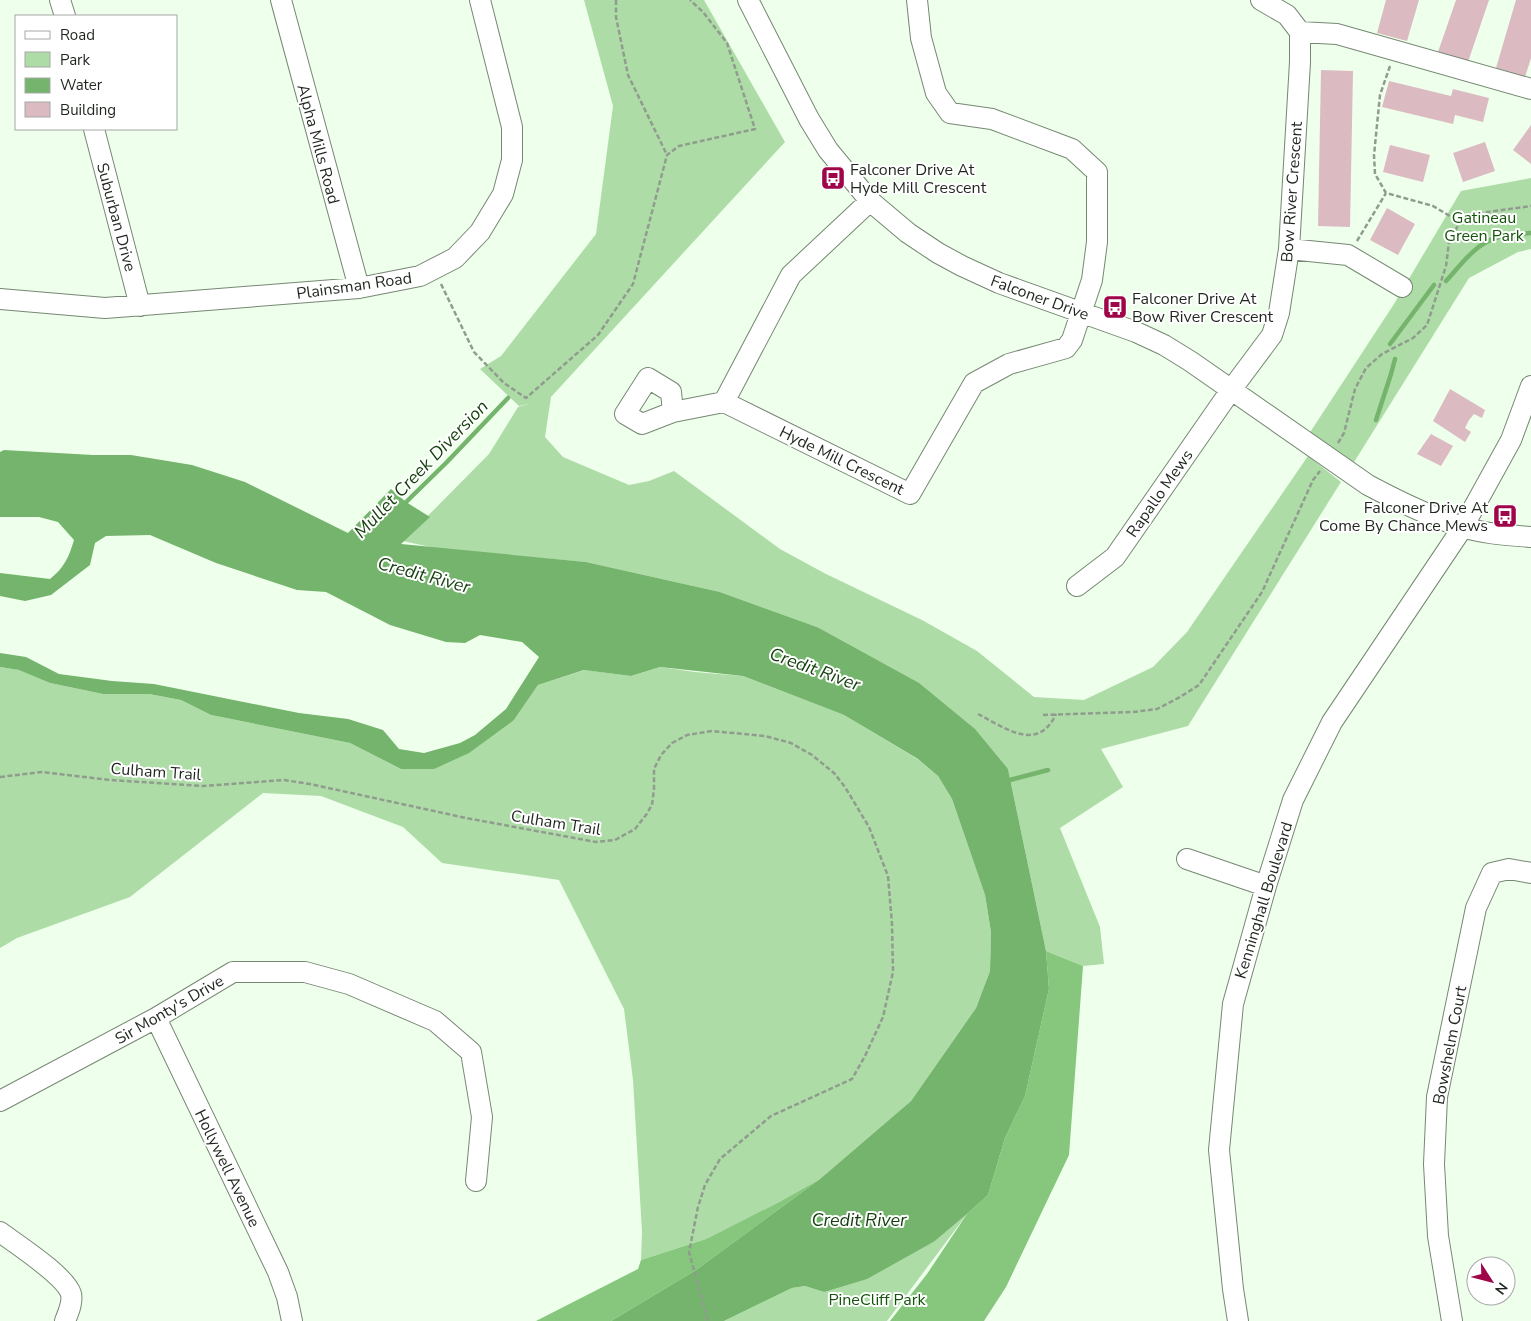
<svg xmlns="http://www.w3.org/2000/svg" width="1531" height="1321" viewBox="0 0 1531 1321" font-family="'Nunito Sans',sans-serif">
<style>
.green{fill:#aedca7}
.forest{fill:#86c67d}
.water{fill:#75b46c}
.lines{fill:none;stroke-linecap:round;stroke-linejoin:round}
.stream{stroke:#75b46c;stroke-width:4.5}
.building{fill:#dbbac1}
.minor-casing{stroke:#768873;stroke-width:22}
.path{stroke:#909c8e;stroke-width:2.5;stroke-dasharray:5 2.5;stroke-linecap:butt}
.minor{stroke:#fff;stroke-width:20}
.labels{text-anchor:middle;stroke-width:4;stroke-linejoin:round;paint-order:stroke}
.street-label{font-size:16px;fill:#1f261e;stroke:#fff}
.poi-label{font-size:16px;fill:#1f261e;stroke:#fff;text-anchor:start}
.park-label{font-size:16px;fill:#14540a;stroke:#fff}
.water-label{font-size:18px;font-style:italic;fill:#133f0d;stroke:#fff}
</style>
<rect width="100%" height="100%" fill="#eeffec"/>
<path class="green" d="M 584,0 L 704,0 L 785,142 L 551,397 L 545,437 L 563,457 L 629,485 L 649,481 L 674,471 L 780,549 L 826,574 L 922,620 L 977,651 L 1034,697 L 1084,700 L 1153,667 L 1187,632 L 1308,456 L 1341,482 L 1188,726 L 1101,749 L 1123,787 L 1060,828 L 1100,927 L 1104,964 L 1083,966 L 1046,951 L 1008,769 L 817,627 L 720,592 L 586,562 L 439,549 L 403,541 L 489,454 L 518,407 L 528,404 L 519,406 L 480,369 L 501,356 L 596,234 L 613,106 Z
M 1531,178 L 1531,249 L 1518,252 L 1469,278 L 1351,467 L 1307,437 L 1394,304 L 1461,191 Z
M 0,667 L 20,670 L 50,683 L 103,694 L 149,694 L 181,700 L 211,715 L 350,743 L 401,769 L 514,720 L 538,685 L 585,670 L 631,676 L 660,667 L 695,672 L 743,676 L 844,715 L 919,760 L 938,776 L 952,799 L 985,895 L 991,932 L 990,971 L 976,1008 L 911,1101 L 820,1179 L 781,1201 L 706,1239 L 641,1260 L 642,1232 L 633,1080 L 624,1009 L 559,880 L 442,863 L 403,827 L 321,796 L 263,793 L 130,897 L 17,938 L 0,948 Z
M 967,1214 L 887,1321 L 724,1321 L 792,1288 L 805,1286 L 824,1292 L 935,1241 Z"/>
<path class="forest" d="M 1046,951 L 1083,966 L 1069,1155 L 1006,1287 L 984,1321 L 890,1321 L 927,1274 L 967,1214 L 988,1195 L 1005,1138 L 1025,1096 L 1049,989 Z
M 820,1179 L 696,1270 L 611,1321 L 536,1321 L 638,1269 L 641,1260 L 706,1239 L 781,1201 Z"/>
<path class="water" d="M 4,450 L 93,455 L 131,455 L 192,465 L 245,482 L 348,533 L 391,489 L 406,502 L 430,517 L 401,544 L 586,562 L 720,592 L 817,627 L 919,683 L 975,729 L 1008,769 L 1046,951 L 1049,989 L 1025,1096 L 1005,1138 L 988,1195 L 967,1214 L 935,1241 L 867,1279 L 824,1292 L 805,1286 L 792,1288 L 724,1321 L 611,1321 L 696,1270 L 820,1179 L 911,1101 L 976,1008 L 990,971 L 991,932 L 985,895 L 952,799 L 938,776 L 918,759 L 844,715 L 743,676 L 660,667 L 631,676 L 584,670 L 538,685 L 514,720 L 469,753 L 434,769 L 401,769 L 350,743 L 211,715 L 181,700 L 149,694 L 103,694 L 50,683 L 19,670 L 0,667 L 0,653 L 26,657 L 59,674 L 112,681 L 154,684 L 299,713 L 348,719 L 383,730 L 399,749 L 424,753 L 460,743 L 475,735 L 506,709 L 539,657 L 522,642 L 480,635 L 465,643 L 446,642 L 390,625 L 326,592 L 297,590 L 216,563 L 150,535 L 106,536 L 95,543 L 90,565 L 51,595 L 25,601 L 0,596 L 0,573 L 50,579 C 64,568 69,557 74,540 L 58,522 L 39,517 L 0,517 L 0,452 Z"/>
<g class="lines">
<path class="stream" d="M 1446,281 C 1460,266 1475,244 1496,238 C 1507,234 1520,234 1531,233
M 1390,344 L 1434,285
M 1376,420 L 1391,374 L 1395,359
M 402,506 L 446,463 L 508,398
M 1006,781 L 1048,770"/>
</g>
<path class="building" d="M 1386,0 L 1419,0 L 1407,41 L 1377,33 Z
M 1456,0 L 1489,0 L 1468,62 L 1438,52 Z
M 1516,0 L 1531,0 L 1531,58 L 1525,77 L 1496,68 Z
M 1321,70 L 1353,71 L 1350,227 L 1318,226 Z
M 1389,81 L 1451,96 L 1453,89 L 1489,98 L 1483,122 L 1455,115 L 1453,124 L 1382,107 Z
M 1531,125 L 1531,164 L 1513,150 Z
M 1485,142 L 1495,171 L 1463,182 L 1453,153 Z
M 1390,145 L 1430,155 L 1423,182 L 1383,172 Z
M 1387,208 L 1415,224 L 1398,255 L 1370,240 Z
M 1450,389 L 1485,410 L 1482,418 L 1474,414 L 1469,420 L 1465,428 L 1471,432 L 1465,442 L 1433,421 Z
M 1431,434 L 1453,446 L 1441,466 L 1417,454 Z"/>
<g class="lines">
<defs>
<path id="minor" d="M 60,0 L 65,16
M 281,0 L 359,288
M 748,0 L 809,119 L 828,150 L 870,201 L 908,233 L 938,253 L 962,266 L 999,283 L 1136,332 L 1164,345 L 1190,361 L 1368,485 C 1398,501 1430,517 1463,527 C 1484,534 1508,535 1531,537
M 1300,32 L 1337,34 L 1531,89
M 94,129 L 140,306
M 870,201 L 791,275 L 724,402 L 910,494 L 974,383 L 1009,364 L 1066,348 L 1072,340 L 1092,280 L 1097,242 L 1097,172 L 1072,149 L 992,119 L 950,113 L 936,93 L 921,38 L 917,0
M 1289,249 L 1348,255 L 1402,287
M 0,299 L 105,308 L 359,288 L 420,276 L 455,258 L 480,232 L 503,194 L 512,160 L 512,127 L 480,0
M 673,412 L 671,392 L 648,378 L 625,414 L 642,424 L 673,412 L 724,402
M 1077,586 L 1115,557 L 1231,390 L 1272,335 L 1279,313 L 1289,249 L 1300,62 L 1300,32 L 1287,15 L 1261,0
M 1187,859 L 1266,886
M 156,1018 L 278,1272 L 287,1297 L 292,1321
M 0,1101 L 156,1018 L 233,972 L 305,972 L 349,984 L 435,1021 L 471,1052 L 482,1117 L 476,1181
M 0,1232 C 16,1244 66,1276 71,1294 C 73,1303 68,1313 65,1321
M 1238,1321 L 1233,1289 L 1219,1150 L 1233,1004 L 1266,886 L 1293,800 L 1332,722 L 1463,527 L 1511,440 L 1531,386
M 1452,1321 L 1438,1236 L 1434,1164 L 1437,1097 L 1476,908 L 1492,873 L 1509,869 L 1531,873"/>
</defs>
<use href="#minor" class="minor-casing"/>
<path class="path" d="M 616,0 L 616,17 L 628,75 L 667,155
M 1390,66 L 1380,95 L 1374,155 L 1375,174 L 1386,193 L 1433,206 L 1460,222
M 1357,241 L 1386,193
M 441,284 L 474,352 L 504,383 L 526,398 L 598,335 L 633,284 L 667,155 L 679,146 L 755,129 L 727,43 L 703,12 L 690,0
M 1338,443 L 1344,433 L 1355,389 L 1366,368 L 1382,354 L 1413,338 L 1427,325 L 1446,266 L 1449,242 L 1460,222 L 1470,217 L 1488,212 L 1531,206
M 978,714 C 1005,728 1038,753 1056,714
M 1043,715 L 1133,712 L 1157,709 L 1180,697 L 1199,685 L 1262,592 L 1313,480 L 1320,471
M 0,777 L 42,772 L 110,780 L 203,786 L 284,780 L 310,784 L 466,818 L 596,842 L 615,840 L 635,829 L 646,815 L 652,805 L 654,789 L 654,769 L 661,755 L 672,743 L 687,735 L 712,731 L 765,736 L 791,743 L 812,755 L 834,773 L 845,787 L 869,827 L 888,876 L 892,924 L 893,972 L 883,1017 L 865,1056 L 852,1079 L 771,1116 L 720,1159 L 705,1185 L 698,1207 L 689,1252 L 708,1321"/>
<use href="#minor" class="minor"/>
</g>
<defs>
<symbol id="bus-square" viewBox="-11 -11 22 22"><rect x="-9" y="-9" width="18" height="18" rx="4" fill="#9f0549" stroke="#fff"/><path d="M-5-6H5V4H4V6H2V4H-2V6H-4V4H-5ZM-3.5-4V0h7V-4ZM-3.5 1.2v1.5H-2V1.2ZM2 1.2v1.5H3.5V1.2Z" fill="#fff"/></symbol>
</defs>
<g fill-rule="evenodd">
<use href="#bus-square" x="819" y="164" width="28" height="28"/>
<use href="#bus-square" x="1101" y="293" width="28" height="28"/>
<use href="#bus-square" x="1491" y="502" width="28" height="28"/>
</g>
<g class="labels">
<g class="street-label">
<text transform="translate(319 144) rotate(75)" y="6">Alpha Mills Road</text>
<text transform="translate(1291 192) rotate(-86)" y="6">Bow River Crescent</text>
<text transform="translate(117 217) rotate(75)" y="6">Suburban Drive</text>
<text transform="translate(354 285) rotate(-8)" y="6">Plainsman Road</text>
<text transform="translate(1040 297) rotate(20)" y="6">Falconer Drive</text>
<text transform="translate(842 460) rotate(26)" y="6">Hyde Mill Crescent</text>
<text transform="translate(1159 493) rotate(-55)" y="6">Rapallo Mews</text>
<text transform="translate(156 771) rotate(4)" y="6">Culham Trail</text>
<text transform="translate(556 822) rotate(9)" y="6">Culham Trail</text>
<text transform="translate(1263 900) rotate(-73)" y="6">Kenninghall Boulevard</text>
<text transform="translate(169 1009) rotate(-30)" y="6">Sir Monty's Drive</text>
<text transform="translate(1449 1045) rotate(-79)" y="6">Bowshelm Court</text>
<text transform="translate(228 1168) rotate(64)" y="6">Hollywell Avenue</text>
</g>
<g class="poi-label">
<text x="850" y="175">Falconer Drive At<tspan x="850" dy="18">Hyde Mill Crescent</tspan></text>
<text x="1132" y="304">Falconer Drive At<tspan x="1132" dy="18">Bow River Crescent</tspan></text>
<text x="1488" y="513" text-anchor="end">Falconer Drive At<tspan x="1488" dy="18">Come By Chance Mews</tspan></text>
</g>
<g class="park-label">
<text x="1484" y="223">Gatineau<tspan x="1484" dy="18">Green Park</tspan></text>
<text x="877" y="1305">PineCliff Park</text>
</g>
<g class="water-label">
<text transform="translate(421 469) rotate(-46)" y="6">Mullet Creek Diversion</text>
<text transform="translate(424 575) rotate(15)" y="6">Credit River</text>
<text transform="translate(815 669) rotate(20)" y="6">Credit River</text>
<text x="859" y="1226">Credit River</text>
</g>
</g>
<rect x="15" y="15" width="162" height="115" fill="#ffffff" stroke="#a5a8a5"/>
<rect x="25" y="31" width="25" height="8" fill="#ffffff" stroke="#a5a8a5"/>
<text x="60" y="40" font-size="15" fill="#1f261e">Road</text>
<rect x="25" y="52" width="25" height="15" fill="#aedca7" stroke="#a5a8a5"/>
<text x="60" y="65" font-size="15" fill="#1f261e">Park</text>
<rect x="25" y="78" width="25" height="15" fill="#75b46c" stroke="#a5a8a5"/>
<text x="60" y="90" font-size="15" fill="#1f261e">Water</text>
<rect x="25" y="102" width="25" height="15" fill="#dbbac1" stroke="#a5a8a5"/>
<text x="60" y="115" font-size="15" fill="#1f261e">Building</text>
<g transform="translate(1491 1281) rotate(126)"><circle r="24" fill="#ffffff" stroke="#a5a8a5"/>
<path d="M0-4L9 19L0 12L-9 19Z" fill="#9f0549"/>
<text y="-8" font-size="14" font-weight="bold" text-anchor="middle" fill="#1f261e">N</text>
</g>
</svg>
